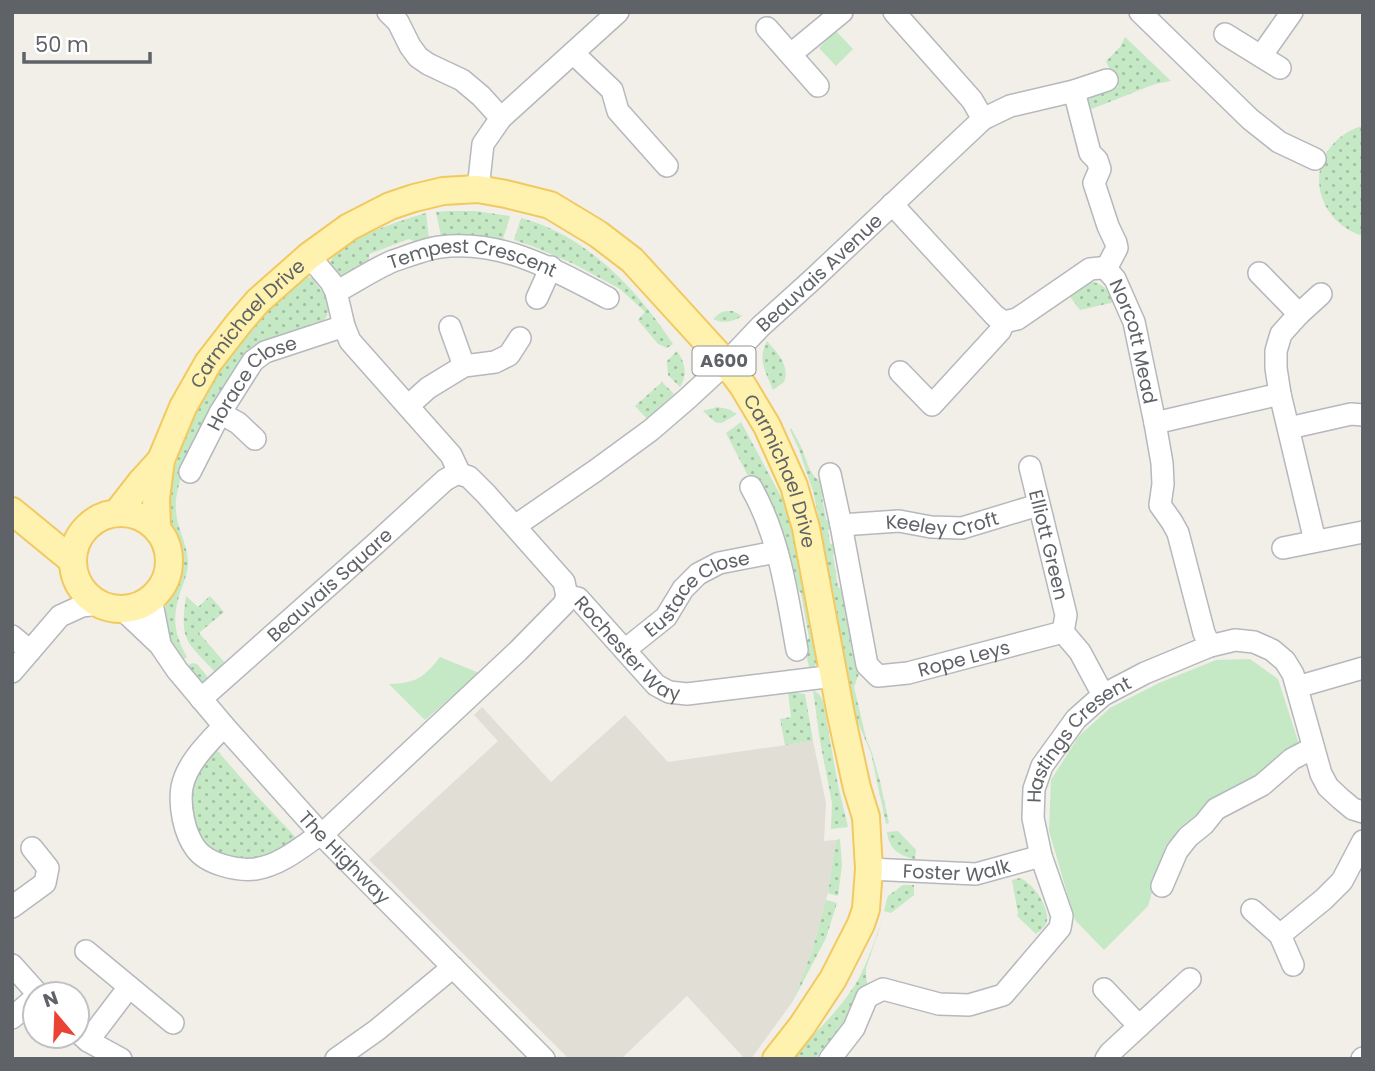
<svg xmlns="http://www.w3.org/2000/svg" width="1375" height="1071" viewBox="0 0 1375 1071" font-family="Poppins,sans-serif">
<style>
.education{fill:#e1ded6}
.grass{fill:url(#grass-dots)}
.park{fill:#c5e8c5}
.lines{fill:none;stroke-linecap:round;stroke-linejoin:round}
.minor-casing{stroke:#b5b8bc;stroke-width:24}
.major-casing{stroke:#f2c960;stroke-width:30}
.minor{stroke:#fff;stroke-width:21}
.major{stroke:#fff2af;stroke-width:26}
.labels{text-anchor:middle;stroke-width:7;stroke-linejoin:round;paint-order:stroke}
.shield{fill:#fff;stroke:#8f9295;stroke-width:2}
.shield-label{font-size:18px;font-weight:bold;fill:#5f6368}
.street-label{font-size:19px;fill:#5f6368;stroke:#fff}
</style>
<defs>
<pattern id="grass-dots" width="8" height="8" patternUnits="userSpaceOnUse" patternTransform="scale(1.75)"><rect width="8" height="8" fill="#c5e8c5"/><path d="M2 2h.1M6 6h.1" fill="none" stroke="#a3c0a4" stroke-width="1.8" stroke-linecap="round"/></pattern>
</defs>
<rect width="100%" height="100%" fill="#f1efe8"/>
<path class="education" d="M 482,707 L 551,782 L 625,715 L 668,762 L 813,741 L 826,803 L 824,841 L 836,840 L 828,893 L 812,951 L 793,1001 L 751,1059 L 745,1059 L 687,996 L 621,1059 L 569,1059 L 369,860 L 498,741 L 474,715 Z"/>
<path class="grass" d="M 1125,37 L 1171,81 L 1155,84 L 1089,110 L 1086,100 L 1118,87 L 1106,61 L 1120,47 Z
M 1363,126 L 1363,236 C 1322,224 1304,175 1334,143 C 1342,135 1352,128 1363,126 Z
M 448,211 L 475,211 L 510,216 L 503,239 L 485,236 L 441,236 L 436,212 Z
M 426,213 L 429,239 L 416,242 L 409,239 L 369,254 L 369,266 L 341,278 C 337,275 331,272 330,266 C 329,241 407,219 426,213 Z
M 521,218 C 586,235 637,289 673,344 L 667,348 L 658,344 L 638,320 L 645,312 L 620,289 L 574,264 L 532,246 L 514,240 Z
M 305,277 L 309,277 L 318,281 L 316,284 L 325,294 L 329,304 L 327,316 L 324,320 L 310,324 L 313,330 L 286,340 L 280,336 L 254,345 L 248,351 L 226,383 L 205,420 L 199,428 C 192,448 173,490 176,511 C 177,529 188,545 188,563 C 188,576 181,587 178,600 C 172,621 176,638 187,657 L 180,662 L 169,644 L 164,619 L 166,602 L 177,566 L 175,545 L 169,531 L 169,485 L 197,400 L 230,342 Z
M 1090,282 C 1103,282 1109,292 1115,302 L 1080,310 L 1068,294 L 1081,286 Z
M 726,311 L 733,311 L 742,316 C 733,322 724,324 713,319 L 720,313 Z
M 767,341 C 778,354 790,365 784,382 L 773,390 C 766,372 757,360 767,341 Z
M 677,351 C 685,362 688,375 680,387 L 668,375 L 667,361 Z
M 662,382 L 674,394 L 647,419 L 635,406 Z
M 717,407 L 728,409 L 737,414 L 722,423 L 715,422 L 703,411 Z
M 741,422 L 785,504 L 795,535 L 817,658 L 816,664 L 810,672 L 804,643 L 809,638 L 801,593 L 794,587 L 758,484 L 747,474 L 726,433 Z
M 791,428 C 795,435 799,442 802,449 C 809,466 809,476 827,486 L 830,494 L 822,497 L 826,520 L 833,521 L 835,527 L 828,530 L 830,544 L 838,543 L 840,549 L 833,555 L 838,587 L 852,596 L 848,619 L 852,653 L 858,656 L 860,671 L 854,687 L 866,738 L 872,753 L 880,781 L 889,823 L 886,824 L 871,753 L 855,716 L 847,688 L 829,589 L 822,533 L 813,491 L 799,450 L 790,430 Z
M 186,596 L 198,607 L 210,596 L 224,612 L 199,633 L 225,663 L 215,672 C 185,640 180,641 186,596 Z
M 192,663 L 197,664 L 212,682 C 199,687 194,677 185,668 Z
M 813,690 L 819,694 L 823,701 L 838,785 L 848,827 L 831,829 L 832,803 L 820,741 Z
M 788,692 L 805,694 L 813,741 L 785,745 L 780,719 L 791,717 Z
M 215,748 L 254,793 L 301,843 L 285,853 L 236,862 L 203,847 L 189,813 L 194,774 Z
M 898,831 L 916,850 L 915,859 C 899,856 889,849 887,832 Z
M 840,839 L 842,865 L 838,896 L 828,893 L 836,840 Z
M 1020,878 C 1033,883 1049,906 1047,921 C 1046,926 1040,931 1036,934 L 1017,916 L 1018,913 L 1012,880 Z
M 903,885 L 914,885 L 914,895 L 891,913 L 884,911 L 888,896 Z
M 826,900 L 837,903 L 826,938 L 793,1001 L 812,951 Z
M 882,921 L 866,968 L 866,976 L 867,984 C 854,1001 844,1045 821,1050 L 816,1059 L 789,1059 C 815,1033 843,1008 860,976 C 869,959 875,939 882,921 Z"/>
<path class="park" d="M 836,31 L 853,49 L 836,66 L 819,48 Z
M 440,657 L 479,673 L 425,720 L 389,684 C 416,683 424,678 440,657 Z
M 1250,659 L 1278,679 L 1299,744 L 1263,776 L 1218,795 L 1166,845 L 1148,906 L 1104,950 L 1075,920 L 1049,831 L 1051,780 L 1079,736 L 1110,708 L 1159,683 L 1216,660 Z"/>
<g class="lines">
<defs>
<g id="minor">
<path d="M 388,12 L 398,22 L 410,46 L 418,57 L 428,64 L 462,80 L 481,96 L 501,118"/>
<path d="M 894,12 L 972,100 L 983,119"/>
<path d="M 1140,12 L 1250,119 L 1279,142 L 1315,159"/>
<path d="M 767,28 L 818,86"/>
<path d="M 1225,34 L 1280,68"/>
<path d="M 573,53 L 612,90 L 618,111 L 667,166"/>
<path d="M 791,54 L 842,12"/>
<path d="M 1261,56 L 1292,12"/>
<path d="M 1074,91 L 1090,153 L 1097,160 L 1100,169 L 1094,183 L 1108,226 L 1116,243 L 1117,248 L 1106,269"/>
<path d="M 478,189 L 483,144 L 501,118 L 618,12"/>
<path id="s1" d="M 892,204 L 995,316 L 1004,322 L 1017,319 L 1090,269 L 1100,268 L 1106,269 L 1115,279 L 1134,322 L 1155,423 L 1162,463 L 1163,484 L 1160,505 L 1172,522 L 1178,533 L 1204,633 L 1210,646"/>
<path id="s2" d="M 309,256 L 331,282 L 336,292 L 344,326 L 350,341 L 451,455 L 460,474 L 469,477 L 486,494 L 564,582 L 567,596 L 578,598 L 656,685 L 669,692 L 687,694 L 834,676"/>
<path d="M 1259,273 L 1299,314"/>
<path id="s3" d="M 336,292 C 355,282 374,269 393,261 C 408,256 425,249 440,247 C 502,239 555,270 608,298"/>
<path d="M 537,298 L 551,267"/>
<path d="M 450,327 L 464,366"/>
<path d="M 900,372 L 932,405 L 1000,331 L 1004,322"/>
<path d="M 408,406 L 428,388 L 464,366 L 495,362 L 509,355 L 520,338"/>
<path d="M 220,413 L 238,423 L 255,439"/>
<path d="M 1155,423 L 1280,394"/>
<path d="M 1289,428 L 1351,414 L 1363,415"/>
<path id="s4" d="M 1030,467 L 1066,615 L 1063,632 L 1080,652 L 1103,695"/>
<path id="s5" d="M 190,472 L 220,413 L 253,361 L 265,352 L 344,326"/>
<path id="s6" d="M 830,474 L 841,525 L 867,665 L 878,676 L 908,673 L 1063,632"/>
<path d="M 751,487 C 779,536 787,594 797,650"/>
<path id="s7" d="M 841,525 L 899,521 L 931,527 L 962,528 L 1038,505"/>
<path id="s8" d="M 515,526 L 595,471 L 651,430 L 687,399 L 726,363 L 761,326 L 812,280 L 983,119 L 1010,106 L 1074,91 L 1107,80"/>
<path d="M 1315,541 L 1280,394 L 1276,368 L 1276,351 L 1281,334 L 1299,314 L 1321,294"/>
<path d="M 1283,548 L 1363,532"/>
<path d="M 151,598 L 160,644"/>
<path id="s9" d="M 122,609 L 160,645 L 177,670 L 224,726 L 320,833 L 544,1059"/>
<path d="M 12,636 L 30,651"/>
<path id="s10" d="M 626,649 L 666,617 L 683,589 L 698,574 L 719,563 L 776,552"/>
<path d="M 12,672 L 60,616 L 82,606 L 99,604"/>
<path d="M 1297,687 L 1363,668"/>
<path id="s11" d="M 201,699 L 373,546 L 445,480 L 454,475 L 460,474"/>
<path d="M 224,726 C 207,744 187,763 182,787 C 179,806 184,833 196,849 C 207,864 237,871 255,869 C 283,865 306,843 329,828 L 518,651 L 564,604 L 567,596"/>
<path id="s12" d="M 869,869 L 976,874 L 1041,856"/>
<path d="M 1162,886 L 1177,851 L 1188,837 L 1204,824 L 1216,809 L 1262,785 L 1292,759 L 1313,748"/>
<path d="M 12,907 L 45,883 L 48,868 L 32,848"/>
<path d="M 1252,910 L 1280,935 L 1293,965"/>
<path d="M 1280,935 L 1324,899 L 1342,881 L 1363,841"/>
<path d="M 86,951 L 173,1023"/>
<path d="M 12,965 L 38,994"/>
<path d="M 1104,989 L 1139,1026"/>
<path d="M 12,1018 L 35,998"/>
<path d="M 79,1033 L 88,1041 L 121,1059"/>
<path d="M 88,1041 L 129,987"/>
<path d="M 336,1059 L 377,1030 L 453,967"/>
<path id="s13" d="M 830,1059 L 854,1028 L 867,997 L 883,989 L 939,1004 L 969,1005 L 1003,995 L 1060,928 L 1062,916 L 1041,856 L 1033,818 L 1034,789 L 1042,766 L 1076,719 L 1103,695 L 1145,673 L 1210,646 L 1235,640 L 1254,642 L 1272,650 L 1285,661 L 1293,674 L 1321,774 L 1328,787 L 1341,799 L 1353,809 L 1363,812"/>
<path d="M 1106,1059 L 1110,1053 L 1190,979"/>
<path d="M 1362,1059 L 1363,1058"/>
</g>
<g id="major">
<path d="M 12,511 L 73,561"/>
<path d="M 117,513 L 141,482 L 161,460"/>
<circle cx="121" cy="561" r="48"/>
<path id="s14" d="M 157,529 L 156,498 L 161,460 L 183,407 L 208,363 L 239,323 L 258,301 L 309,256 L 349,227 L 390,206 L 414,198 L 443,191 L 478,189 L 506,194 L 550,205 L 598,234 L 632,260 L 726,363 L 743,386 L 767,426 L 794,486 L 806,528 L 841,715 L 857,788 L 866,817 L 869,869 L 866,909 L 861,924 L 833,979 L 802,1026 L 776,1059"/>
</g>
</defs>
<use href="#minor" class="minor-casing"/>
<use href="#major" class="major-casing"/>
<use href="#minor" class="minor"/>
<use href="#major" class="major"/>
</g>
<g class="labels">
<rect class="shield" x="692.5" y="346.5" width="63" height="29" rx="5"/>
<g class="shield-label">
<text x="724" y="367">A600</text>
</g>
<g class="street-label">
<text dy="7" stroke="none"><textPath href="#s3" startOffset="147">Tempest Crescent</textPath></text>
<text dy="7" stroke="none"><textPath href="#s8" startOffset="397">Beauvais Avenue</textPath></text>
<text dy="7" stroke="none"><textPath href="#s14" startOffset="233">Carmichael Drive</textPath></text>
<text dy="7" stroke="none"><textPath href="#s1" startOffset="360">Norcott Mead</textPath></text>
<text dy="7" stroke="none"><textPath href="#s5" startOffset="112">Horace Close</textPath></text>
<text dy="7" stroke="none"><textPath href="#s14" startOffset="945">Carmichael Drive</textPath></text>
<text dy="7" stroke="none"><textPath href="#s7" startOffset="102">Keeley Croft</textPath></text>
<text dy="7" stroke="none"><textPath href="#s4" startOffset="80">Elliott Green</textPath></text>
<text dy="7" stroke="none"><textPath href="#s11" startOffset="172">Beauvais Square</textPath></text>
<text dy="7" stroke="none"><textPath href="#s10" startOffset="93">Eustace Close</textPath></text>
<text dy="7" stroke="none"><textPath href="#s2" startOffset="518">Rochester Way</textPath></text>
<text dy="7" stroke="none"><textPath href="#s6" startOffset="298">Rope Leys</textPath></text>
<text dy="7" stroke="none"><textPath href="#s13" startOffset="513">Hastings Cresent</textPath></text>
<text dy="7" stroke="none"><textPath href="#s9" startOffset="334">The Highway</textPath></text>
<text dy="7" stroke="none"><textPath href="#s12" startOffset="88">Foster Walk</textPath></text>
</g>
</g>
<rect width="1375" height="1071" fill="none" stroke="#5f6368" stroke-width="28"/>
<g transform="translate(56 1015) rotate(341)"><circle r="33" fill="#ffffff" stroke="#bfc1c3" stroke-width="2"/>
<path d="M0-5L12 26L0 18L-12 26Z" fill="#ea4335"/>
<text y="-10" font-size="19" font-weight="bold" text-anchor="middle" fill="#5f6368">N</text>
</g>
<path d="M24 52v10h126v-10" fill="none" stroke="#5f6368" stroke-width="3.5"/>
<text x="35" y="52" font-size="21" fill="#5f6368" stroke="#ffffff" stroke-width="5" paint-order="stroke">50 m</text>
</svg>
